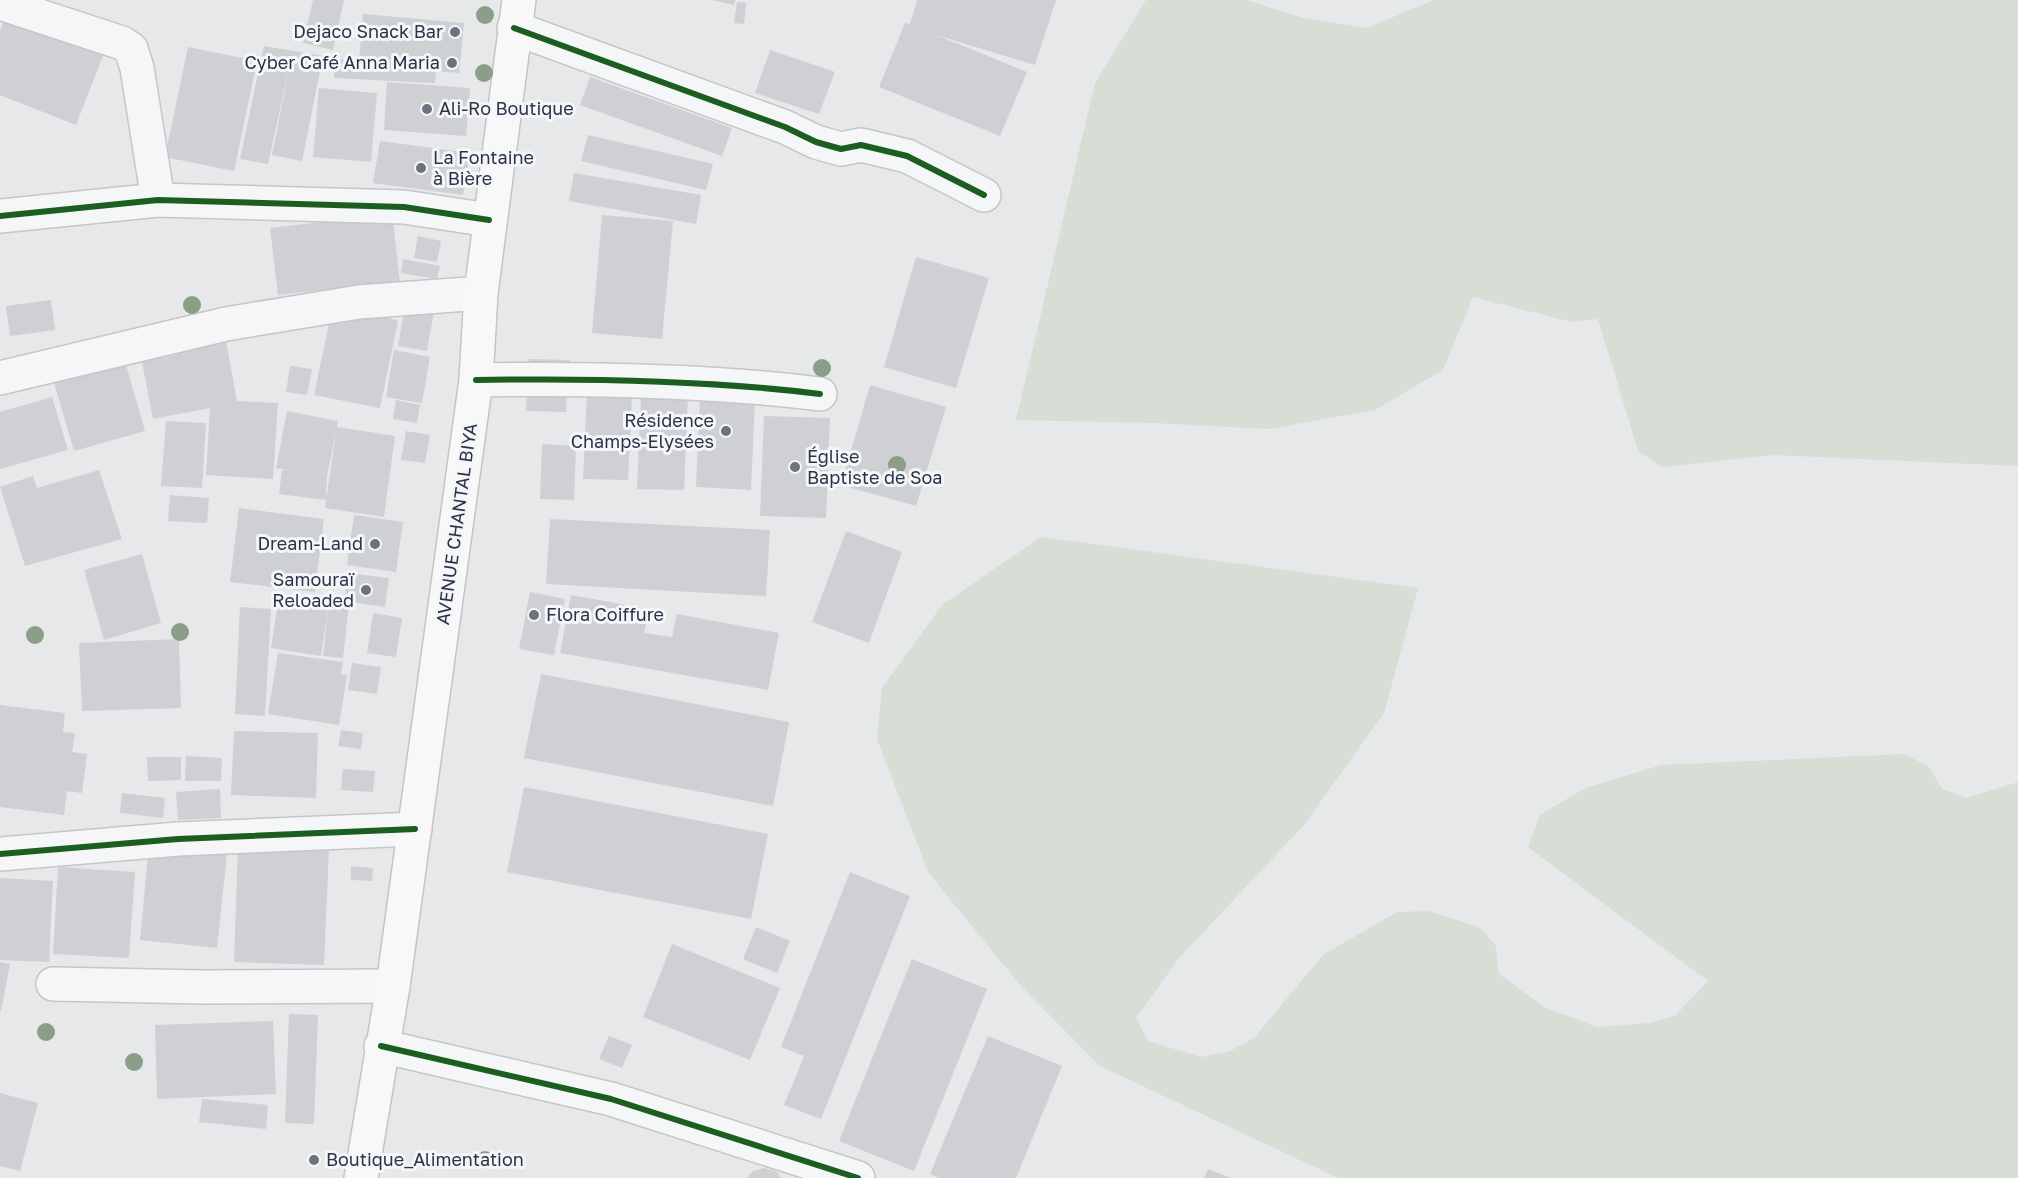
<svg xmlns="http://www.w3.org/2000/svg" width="2018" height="1178" viewBox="0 0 2018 1178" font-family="'Golos Text',sans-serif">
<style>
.green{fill:#d6ded6}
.building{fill:#ced0d3;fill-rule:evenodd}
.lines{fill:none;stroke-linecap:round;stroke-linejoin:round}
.minor-casing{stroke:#c4c6c8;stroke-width:36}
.major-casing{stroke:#c2c5c8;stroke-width:36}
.minor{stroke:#f5f6f7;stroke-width:33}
.major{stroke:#f8f8f8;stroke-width:33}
.cycleway-casing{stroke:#f4f6f9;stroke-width:10}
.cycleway{stroke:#1b5e20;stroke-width:6}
.tree{fill:#8a9e88}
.poi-dot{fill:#6c737f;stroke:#f4f6f9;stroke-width:2}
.labels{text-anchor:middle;stroke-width:6;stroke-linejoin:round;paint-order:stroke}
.poi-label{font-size:18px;fill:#2b3445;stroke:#f4f6f9;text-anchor:end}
.street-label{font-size:18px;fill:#2b3445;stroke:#f4f6f9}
</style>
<rect width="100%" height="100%" fill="#e6e8ea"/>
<path class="green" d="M 1146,0 L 1246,0 L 1303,18 L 1367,28 L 1434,0 L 2018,0 L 2018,466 L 1773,455 L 1662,467 L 1638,451 L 1598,319 L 1572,322 L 1473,297 L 1443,370 L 1375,410 L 1269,429 L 1154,423 L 1016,420 L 1095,83 Z
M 1041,537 L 1418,588 L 1384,713 L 1304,825 L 1179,958 L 1136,1018 L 1148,1041 L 1201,1057 L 1230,1051 L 1254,1038 L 1323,955 L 1397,912 L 1428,911 L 1479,927 L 1496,946 L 1498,973 L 1544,1007 L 1597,1027 L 1650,1023 L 1675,1016 L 1708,981 L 1528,847 L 1540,815 L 1585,788 L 1661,765 L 1905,754 L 1929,767 L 1942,789 L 1967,798 L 2018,782 L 2018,1178 L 1338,1178 L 1100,1066 L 1020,985 L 928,872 L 877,739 L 882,688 L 942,605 Z"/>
<path class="building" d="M 313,0 L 344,0 L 333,50 L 303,43 Z
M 712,0 L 735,0 L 734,5 Z
M 917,0 L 1056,0 L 1035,65 L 936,35 L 1027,72 L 1000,136 L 879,87 L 905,23 L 910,24 Z
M 737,2 L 746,3 L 744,24 L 734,23 Z
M 9,9 L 106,48 L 76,125 L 0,95 L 0,31 Z
M 363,14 L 464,23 L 459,73 L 436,71 L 435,83 L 334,78 L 335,59 L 359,61 Z
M 264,46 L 323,56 L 302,161 L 272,155 L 290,64 L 268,164 L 240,159 Z
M 188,47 L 257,61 L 234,171 L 165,157 Z
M 770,50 L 835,72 L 819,114 L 755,93 Z
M 590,77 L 732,128 L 722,156 L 580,105 Z
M 387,82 L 470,88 L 466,136 L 384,130 Z
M 319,88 L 377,93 L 371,162 L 313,157 Z
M 588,135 L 713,164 L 706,190 L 581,161 Z
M 380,141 L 470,153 L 463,195 L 373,183 Z
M 574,173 L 701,195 L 696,224 L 569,201 Z
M 392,214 L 400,281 L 278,295 L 270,228 Z
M 602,215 L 673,221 L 662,339 L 592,333 Z
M 418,236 L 441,241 L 437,262 L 414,258 Z
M 916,257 L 989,278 L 956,388 L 884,367 Z
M 403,259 L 440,266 L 437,279 L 401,273 Z
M 51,300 L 55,330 L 10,336 L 6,306 Z
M 406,301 L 435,306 L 427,351 L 398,346 Z
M 366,311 L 398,321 L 380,408 L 314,395 L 330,319 Z
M 225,335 L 237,401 L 278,403 L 273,479 L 206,475 L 210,408 L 153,419 L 142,362 L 176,355 L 174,344 Z
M 394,350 L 430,357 L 422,403 L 386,397 Z
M 122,351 L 145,431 L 74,451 L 51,372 Z
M 529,359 L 569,360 L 566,412 L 526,411 Z
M 290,366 L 312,369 L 307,395 L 286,392 Z
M 642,371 L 689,374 L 684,490 L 637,489 Z
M 701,373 L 756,375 L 751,490 L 696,487 Z
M 870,385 L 946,407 L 916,506 L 841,485 Z
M 587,394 L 632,395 L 628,480 L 583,479 Z
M 52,397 L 68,450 L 0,469 L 0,412 Z
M 396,400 L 420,405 L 417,423 L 393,419 Z
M 287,411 L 338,421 L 337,427 L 395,436 L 384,517 L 325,508 L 326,500 L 279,494 L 282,470 L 291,471 L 276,468 ZM 336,432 L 327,495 L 326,495 L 327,476 Z
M 764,416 L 830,418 L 826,518 L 760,516 Z
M 166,421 L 206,423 L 202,488 L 161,486 Z
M 406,431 L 430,435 L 425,463 L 401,460 Z
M 542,444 L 576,446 L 574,500 L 540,499 Z
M 99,470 L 122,539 L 25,566 L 0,487 L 33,476 L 37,488 Z
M 170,495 L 209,498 L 207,523 L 168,521 Z
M 239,508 L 324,519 L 315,592 L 230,582 Z
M 354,515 L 403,522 L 396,572 L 347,565 Z
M 550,519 L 770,530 L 766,596 L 546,584 Z
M 846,531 L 902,552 L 869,643 L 812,622 Z
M 142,554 L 161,623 L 104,640 L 84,570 Z
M 348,573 L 389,578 L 385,607 L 344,601 Z
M 530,592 L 565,599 L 554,655 L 519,649 Z
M 571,595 L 649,609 L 644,633 L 672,637 L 677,614 L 779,633 L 768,690 L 560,653 Z
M 329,602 L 349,604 L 343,658 L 323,656 Z
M 278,603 L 328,610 L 321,656 L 271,648 Z
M 240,607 L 271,609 L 265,716 L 235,714 Z
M 373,613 L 402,618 L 396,657 L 367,653 Z
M 179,639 L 181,708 L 82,711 L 79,643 Z
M 278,653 L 343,662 L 341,674 L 347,675 L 339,725 L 268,714 Z
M 352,663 L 381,667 L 377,694 L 348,690 Z
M 541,674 L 789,722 L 773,806 L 524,758 Z
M 0,705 L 65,713 L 63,732 L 75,733 L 72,752 L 87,754 L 82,793 L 67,791 L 64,815 L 0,807 Z
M 341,730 L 363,733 L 361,749 L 338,746 Z
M 234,731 L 318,733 L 316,798 L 231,795 Z
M 186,756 L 222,758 L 221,781 L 185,781 Z
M 147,757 L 181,757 L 181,780 L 148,781 Z
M 343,769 L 375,771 L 373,792 L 341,790 Z
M 524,787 L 768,834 L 751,919 L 507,872 Z
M 220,789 L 221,818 L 178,820 L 176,792 Z
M 122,793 L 165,798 L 163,818 L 120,813 Z
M 238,845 L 329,848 L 324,965 L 234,962 Z
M 149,846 L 227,853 L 217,948 L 140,940 Z
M 351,866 L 373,868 L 372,881 L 351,880 Z
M 58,867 L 135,872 L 129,958 L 53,954 Z
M 850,872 L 910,896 L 821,1119 L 784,1105 L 804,1056 L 781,1047 Z
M 0,878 L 53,881 L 49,962 L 0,960 Z
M 756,927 L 790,941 L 777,973 L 743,959 Z
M 672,944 L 780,988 L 750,1060 L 643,1017 Z
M 912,959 L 987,989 L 914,1171 L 839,1141 Z
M 0,962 L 10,964 L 1,1011 L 0,1011 Z
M 289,1014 L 318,1015 L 314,1124 L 285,1123 Z
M 273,1021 L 276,1094 L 157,1099 L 155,1025 Z
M 609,1036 L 632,1045 L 622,1068 L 599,1059 Z
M 988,1036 L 1062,1066 L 1016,1178 L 939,1178 L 930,1174 Z
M 0,1093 L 38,1103 L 20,1171 L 0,1166 Z
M 202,1099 L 268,1105 L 266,1129 L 199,1122 Z
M 765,1168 L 777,1172 L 781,1178 L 747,1178 L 753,1171 Z
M 1208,1169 L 1231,1178 L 1204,1178 Z"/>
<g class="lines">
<defs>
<path id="minor" d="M 0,3 L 122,43 L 131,49 L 137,68 L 158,200
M 514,28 L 785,127 L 816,142 L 841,149 L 861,145 L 907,156 L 984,195
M 0,216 L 158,200 L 404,207 L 489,220
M 0,378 L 226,324 L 359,302 L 481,293
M 476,380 C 590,378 708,380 820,394
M 0,854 L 178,839 L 415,829
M 53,984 L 203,987 L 393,986
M 381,1046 L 611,1099 L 858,1178"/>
<path id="major" d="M 361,1178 L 393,986 L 476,380 L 481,293 L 519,0"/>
</defs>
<use href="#minor" class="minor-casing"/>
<use href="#major" class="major-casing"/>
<use href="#minor" class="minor"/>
<use href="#major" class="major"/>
<defs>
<path id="cycleway" d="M 514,28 L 785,127 L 816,142 L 841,149 L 861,145 L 907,156 L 984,195
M 0,216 L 158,200 L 404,207 L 489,220
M 476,380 C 590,378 708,380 820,394
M 0,854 L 178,839 L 415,829
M 381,1046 L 611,1099 L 858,1178"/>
</defs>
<use href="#cycleway" class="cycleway-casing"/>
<use href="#cycleway" class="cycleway"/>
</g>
<g class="tree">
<circle cx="485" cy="15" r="9"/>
<circle cx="484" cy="73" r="9"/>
<circle cx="192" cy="305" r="9"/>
<circle cx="822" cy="368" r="9"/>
<circle cx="897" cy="465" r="9"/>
<circle cx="180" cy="632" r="9"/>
<circle cx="35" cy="635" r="9"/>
<circle cx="46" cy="1032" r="9"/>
<circle cx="134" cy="1062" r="9"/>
<circle cx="485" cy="1160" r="9"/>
</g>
<g class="poi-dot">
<circle cx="455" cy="32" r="6"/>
<circle cx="452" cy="63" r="6"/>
<circle cx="427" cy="109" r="6"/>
<circle cx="421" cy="168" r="6"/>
<circle cx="726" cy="431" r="6"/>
<circle cx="795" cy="467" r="6"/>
<circle cx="375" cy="544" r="6"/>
<circle cx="366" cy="590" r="6"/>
<circle cx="534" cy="615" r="6"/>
<circle cx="314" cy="1160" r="6"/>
</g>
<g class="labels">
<g class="poi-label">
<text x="443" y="38">Dejaco Snack Bar</text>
<text x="440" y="69">Cyber Café Anna Maria</text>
<text x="439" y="115" text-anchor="start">Ali-Ro Boutique</text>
<text x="433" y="164" text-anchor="start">La Fontaine<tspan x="433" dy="21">à Bière</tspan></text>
<text x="714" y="427">Résidence<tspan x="714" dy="21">Champs-Elysées</tspan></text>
<text x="807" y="463" text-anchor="start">Église<tspan x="807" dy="21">Baptiste de Soa</tspan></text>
<text x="363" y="550">Dream-Land</text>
<text x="354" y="586">Samouraï<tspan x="354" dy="21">Reloaded</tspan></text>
<text x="546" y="621" text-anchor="start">Flora Coiffure</text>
<text x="326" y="1166" text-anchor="start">Boutique_Alimentation</text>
</g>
<g class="street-label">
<text transform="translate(457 524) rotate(-82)" y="6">AVENUE CHANTAL BIYA</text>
</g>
</g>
</svg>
